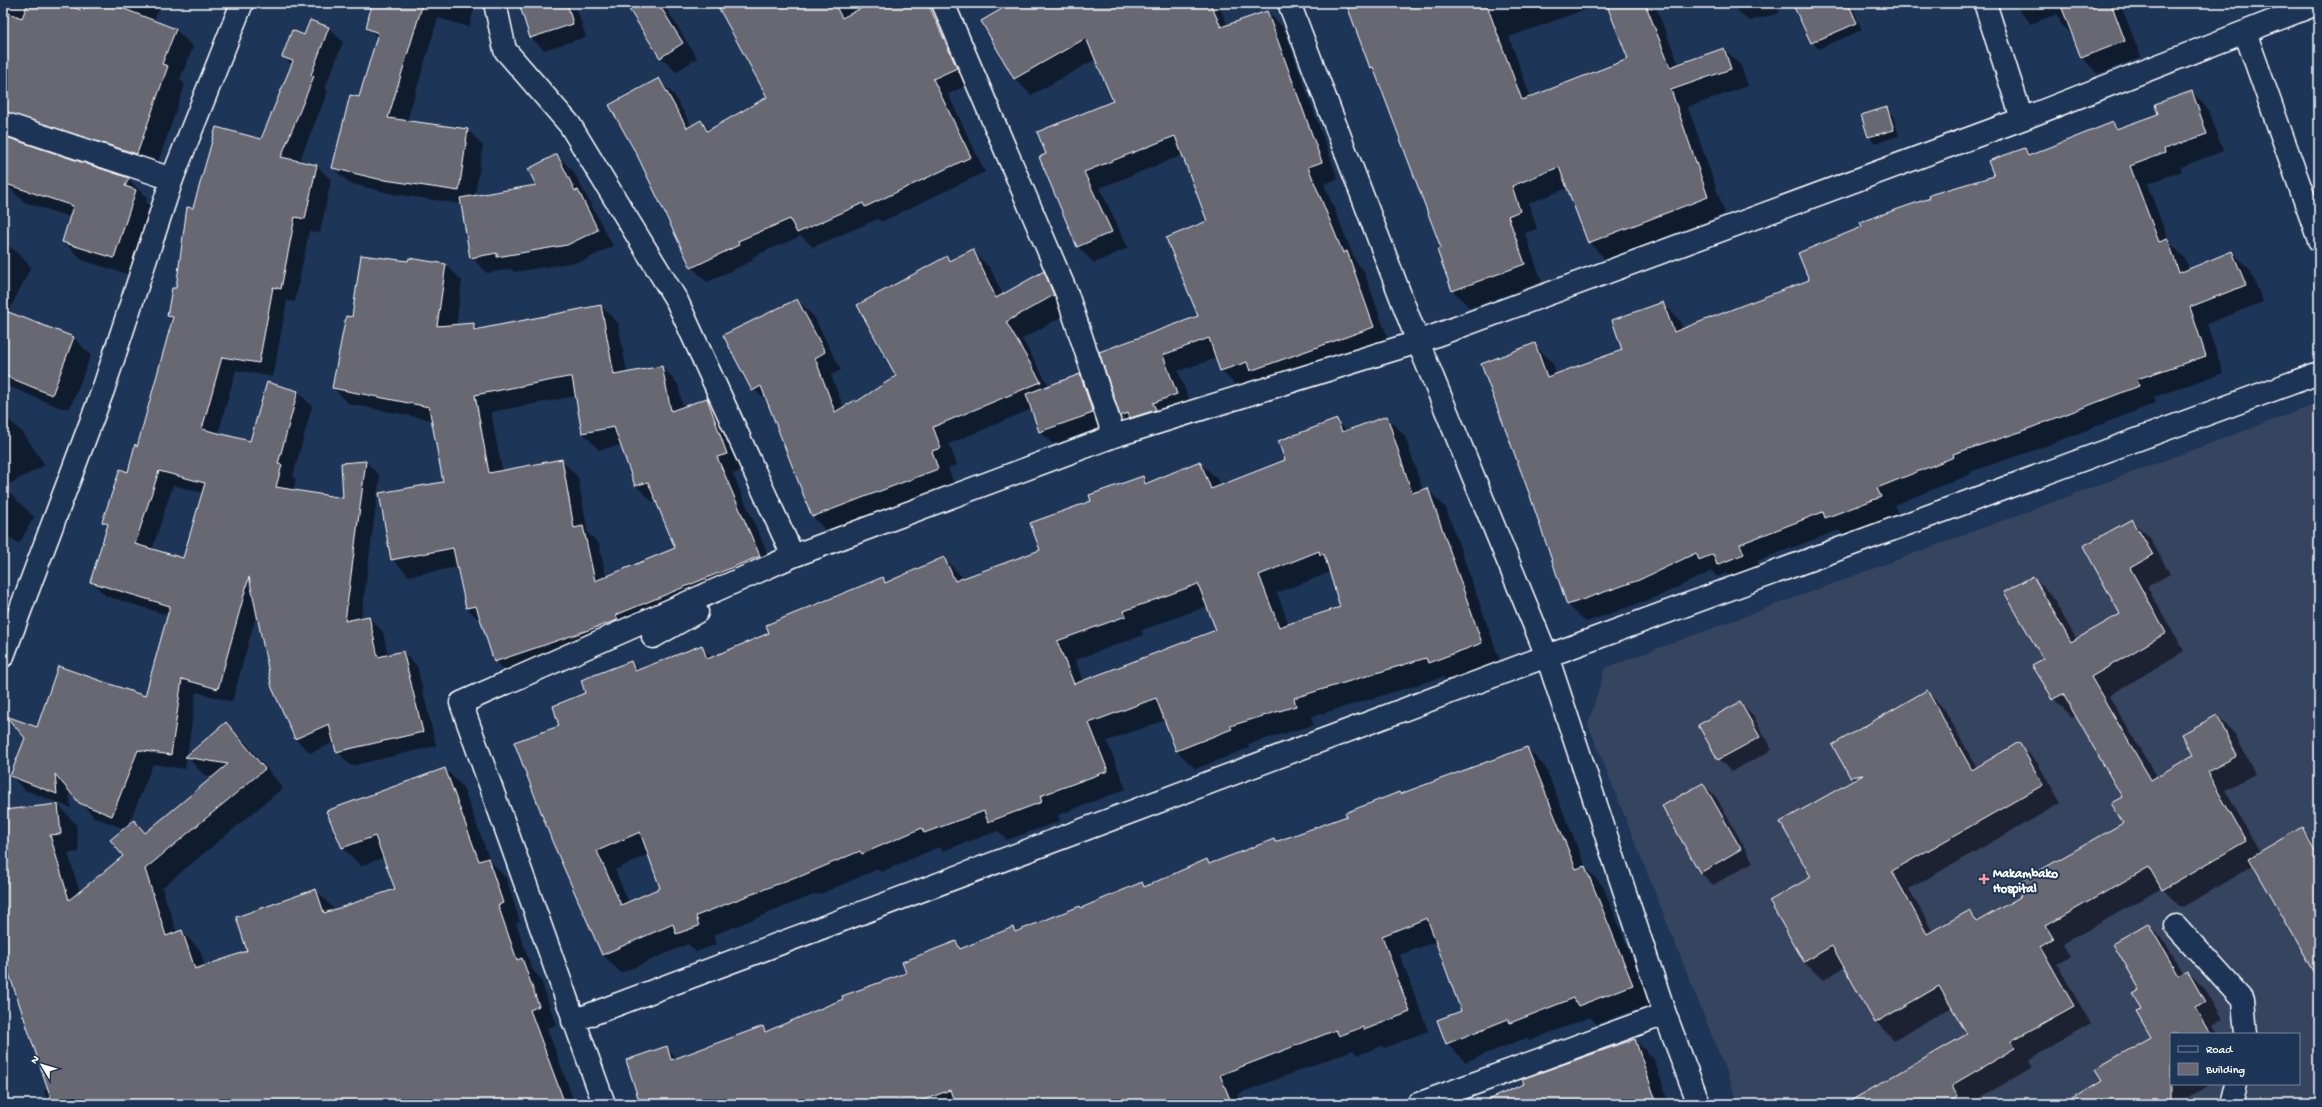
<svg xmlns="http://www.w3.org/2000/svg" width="2322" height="1107" viewBox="0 0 2322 1107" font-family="'Gochi Hand',sans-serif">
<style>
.built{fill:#34445f;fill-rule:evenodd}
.shadow{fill:#0007;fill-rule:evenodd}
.building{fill:#686772;stroke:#fff;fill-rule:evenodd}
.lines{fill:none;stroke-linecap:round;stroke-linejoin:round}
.minor-casing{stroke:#fff;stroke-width:25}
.tertiary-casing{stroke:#fff;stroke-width:25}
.minor{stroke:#1d3557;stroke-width:22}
.tertiary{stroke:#1d3557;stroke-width:22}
.poi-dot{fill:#ff9aa2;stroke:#1d3557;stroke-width:1.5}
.labels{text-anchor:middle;stroke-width:4;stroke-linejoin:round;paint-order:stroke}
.poi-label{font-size:13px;font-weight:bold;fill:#fff;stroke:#1d3557;text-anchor:start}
</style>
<rect width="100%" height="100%" fill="#1d3557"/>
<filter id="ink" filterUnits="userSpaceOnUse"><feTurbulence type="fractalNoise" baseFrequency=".025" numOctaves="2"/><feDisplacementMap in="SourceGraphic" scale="8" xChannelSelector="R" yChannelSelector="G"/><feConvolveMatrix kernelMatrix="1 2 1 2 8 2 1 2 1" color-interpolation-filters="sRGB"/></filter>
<g filter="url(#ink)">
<path class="built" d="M 2319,403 L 2319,1104 L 1739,1104 L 1588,724 L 1605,668 ZM 2171,1034 L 2299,1034 L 2299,1084 L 2171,1084 Z"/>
<path class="shadow" d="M 3,3 L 163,3 L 153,21 L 175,29 L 193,47 L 180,79 L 185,85 L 155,171 L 44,135 L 28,118 L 3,110 Z
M 373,3 L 476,3 L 469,27 L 438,18 L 407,121 L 468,130 L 483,146 L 475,196 L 537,185 L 557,155 L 573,171 L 613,246 L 583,261 L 514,272 L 511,269 L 487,273 L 471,257 L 462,204 L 393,194 L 349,183 L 333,168 L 359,98 L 378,38 L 367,27 Z
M 520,3 L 575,3 L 586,37 L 544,50 L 531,38 Z
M 631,3 L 671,3 L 664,5 L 697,58 L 676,72 L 661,57 Z
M 719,3 L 934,3 L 972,83 L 948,94 L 985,172 L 881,222 L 878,219 L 813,247 L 801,236 L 752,257 L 754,260 L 707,282 L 692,267 L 659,80 L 674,95 L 692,127 L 701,122 L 710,130 L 768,98 Z
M 1014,3 L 1218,3 L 1228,26 L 1267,12 L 1284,28 L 1338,179 L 1324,184 L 1356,262 L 1363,269 L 1390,344 L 1238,387 L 1221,371 L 1217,358 L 1178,371 L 1193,410 L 1138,432 L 1121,415 L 1101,353 L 1199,317 L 1209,222 L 1183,155 L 1100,188 L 1128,248 L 1094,263 L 1078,247 L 1040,158 L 1048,155 L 1114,101 L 1096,59 L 1031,95 L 1015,79 ZM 1161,407 L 1161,409 L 1131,419 L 1131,416 Z
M 1349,3 L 1603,3 L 1509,37 L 1531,98 L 1630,60 L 1607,3 L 1654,3 L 1679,65 L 1724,49 L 1741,66 L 1748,86 L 1688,107 L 1725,214 L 1606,260 L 1589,242 L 1568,188 L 1529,203 L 1537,229 L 1525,233 L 1542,282 L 1470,308 L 1453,291 L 1439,251 L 1443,249 L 1376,73 L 1371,68 Z
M 1735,3 L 1776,3 L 1780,13 L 1749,21 L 1737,10 Z
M 1792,3 L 1848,3 L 1853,8 L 1862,30 L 1818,49 L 1799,22 Z
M 2013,3 L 2120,3 L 2141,57 L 2098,74 L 2082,58 L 2074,37 L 2061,24 L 2057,14 L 2031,24 Z
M 2230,3 L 2240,3 L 2233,6 Z
M 311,21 L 329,28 L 343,42 L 325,89 L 328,91 L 299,162 L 317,166 L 331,180 L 320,233 L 309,231 L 295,302 L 287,301 L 273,377 L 236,370 L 218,434 L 251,443 L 298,392 L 312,406 L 293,477 L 296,480 L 293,490 L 344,499 L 342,463 L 366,462 L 380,476 L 361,619 L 369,617 L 383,632 L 388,656 L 403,652 L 417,666 L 436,746 L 351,766 L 337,751 L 335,742 L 310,753 L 295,739 L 257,612 L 232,702 L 196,692 L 187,757 L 226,723 L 245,742 L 283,788 L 162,888 L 177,933 L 181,931 L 200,950 L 205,967 L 248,951 L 316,890 L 335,910 L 396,890 L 384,857 L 361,866 L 343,848 L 445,769 L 463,787 L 490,861 L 506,878 L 520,922 L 516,923 L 532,969 L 540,978 L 556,1025 L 547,1028 L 575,1104 L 49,1104 L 44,1091 L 49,1089 L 3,941 L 3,811 L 58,805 L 76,824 L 79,852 L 68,853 L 80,893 L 124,856 L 125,829 L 94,817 L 69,789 L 71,808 L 25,790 L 11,776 L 37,729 L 145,697 L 168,615 L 106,596 L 92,582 L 108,527 L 104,522 L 129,473 L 136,446 L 138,447 L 173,320 L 169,316 L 177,289 L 194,209 L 261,141 L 292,65 L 283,56 L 304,36 ZM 173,485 L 203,493 L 184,559 L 152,550 ZM 187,757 L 204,775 L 215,777 L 146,834 L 134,821 L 128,826 L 153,764 L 185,769 Z
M 2192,92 L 2209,110 L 2223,151 L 2181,167 L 2182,171 L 2147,184 L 2169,242 L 2185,258 L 2189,270 L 2232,252 L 2250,270 L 2263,302 L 2207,324 L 2223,373 L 2154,397 L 2156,403 L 2038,449 L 1970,472 L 1971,474 L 1894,505 L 1898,514 L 1843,535 L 1839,530 L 1757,561 L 1761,571 L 1735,582 L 1726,573 L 1717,577 L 1712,571 L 1657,597 L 1586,622 L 1568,605 L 1530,493 L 1534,345 L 1552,362 L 1557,375 L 1623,350 L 1663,303 L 1680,321 L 1683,330 L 1810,281 L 1995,176 L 2025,149 L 2031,156 L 2113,124 L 2119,129 L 2160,115 Z
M 1887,109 L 1893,115 L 1899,136 L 1875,143 L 1869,137 Z
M 128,179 L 147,198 L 146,201 L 154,210 L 133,276 L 82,260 L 63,241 L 70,217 L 24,202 L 5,183 Z
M 3,244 L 15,250 L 31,267 L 8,313 L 74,338 L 91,355 L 70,408 L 61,408 L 3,384 Z
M 973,251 L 990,268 L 1003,295 L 1043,272 L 1060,289 L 1070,312 L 1022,339 L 1049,386 L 1080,375 L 1093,388 L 1105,426 L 1053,444 L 1040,432 L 1032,409 L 949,444 L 957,465 L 948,468 L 955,486 L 829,534 L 813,517 L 769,403 L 751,386 L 797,300 L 814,317 L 841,370 L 831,375 L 844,408 L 856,403 L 898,376 L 946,257 L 951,262 Z
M 409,263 L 446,264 L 462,281 L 456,326 L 473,324 L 479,330 L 601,306 L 618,323 L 627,373 L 662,367 L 678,384 L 683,408 L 707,399 L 724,416 L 743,470 L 733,474 L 776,573 L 511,678 L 495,661 L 482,623 L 467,608 L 458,567 L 409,576 L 392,559 L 444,482 L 432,420 L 349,404 L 333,388 L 353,318 ZM 576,396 L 583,433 L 599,450 L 622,445 L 636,486 L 653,502 L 657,501 L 676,549 L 606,577 L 599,544 L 588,533 L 578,477 L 561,460 L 502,471 L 491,412 Z
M 5,416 L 24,434 L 45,465 L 4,487 L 34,517 L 19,544 L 10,537 L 3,547 L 3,417 Z
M 1387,417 L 1405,436 L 1423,491 L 1427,489 L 1446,508 L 1500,661 L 1447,681 L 1443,677 L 1311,717 L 1314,725 L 1248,744 L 1249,748 L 1195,769 L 1177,751 L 1165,720 L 1107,741 L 1126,789 L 1058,815 L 1060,821 L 1007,840 L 998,831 L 943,851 L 939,847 L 881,872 L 878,869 L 818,895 L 816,894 L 714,935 L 717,944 L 696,952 L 688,944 L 621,973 L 603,955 L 560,727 L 587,693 L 631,662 L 640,670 L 701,647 L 713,658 L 771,633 L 882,578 L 888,583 L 944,558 L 964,579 L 1041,551 L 1092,501 L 1142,477 L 1148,483 L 1200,462 L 1219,481 L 1221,487 L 1286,461 L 1337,421 L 1347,431 ZM 1331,572 L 1341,608 L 1289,625 L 1277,593 ZM 1208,606 L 1217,631 L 1084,682 L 1075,660 L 1143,635 L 1142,630 ZM 649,854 L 661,888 L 629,903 L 615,870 Z
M 2132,520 L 2150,538 L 2170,574 L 2147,587 L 2184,651 L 2109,696 L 2157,778 L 2195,756 L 2217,716 L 2235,734 L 2255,774 L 2225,790 L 2260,852 L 2301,828 L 2310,837 L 2319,853 L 2319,966 L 2254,865 L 2181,908 L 2162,888 L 2063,944 L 2070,957 L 2057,964 L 2091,1024 L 2029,1060 L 2033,1067 L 1969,1104 L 1872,1104 L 1968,1035 L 1952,1007 L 1894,1040 L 1876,1022 L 1845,967 L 1823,980 L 1804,962 L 1770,902 L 1812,877 L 1855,781 L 1850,776 L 1927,691 L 1945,710 L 1977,768 L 2019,744 L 2037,762 L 2061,803 L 1909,889 L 1933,932 L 1970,912 L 1979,921 L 2024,896 L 2125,824 L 2124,797 L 2076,715 L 2072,717 L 2054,699 L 2034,665 L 2044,659 L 2033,577 L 2051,595 L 2077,640 L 2122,614 ZM 1943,983 L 1944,984 L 1880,1021 L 1880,1018 Z
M 1740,703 L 1753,716 L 1772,750 L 1731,772 L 1719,759 Z
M 1527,748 L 1545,767 L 1586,868 L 1603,886 L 1651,1004 L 1597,1024 L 1590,1017 L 1529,1041 L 1526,1038 L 1465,1062 L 1447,1043 L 1463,1012 L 1437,941 L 1400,955 L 1428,1031 L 1384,1048 L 1382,1046 L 1358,1055 L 1353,1050 L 1238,1094 L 1242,1104 L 642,1104 L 666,1047 L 678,1059 L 763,1027 L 768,1032 L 908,974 L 956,942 L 963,949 L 1012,928 L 1017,932 L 1082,909 L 1142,883 L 1146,887 L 1207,861 L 1211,864 L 1274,840 L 1276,843 L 1348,816 L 1399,793 L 1401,794 Z
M 1703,784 L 1716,797 L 1753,862 L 1713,885 L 1700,872 Z
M 2148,924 L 2165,942 L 2183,973 L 2187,971 L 2204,988 L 2222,1020 L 2213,1026 L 2218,1034 L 2171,1034 L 2171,1084 L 2211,1084 L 2176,1104 L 2065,1104 L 2103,1081 L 2152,1038 L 2143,1010 L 2141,991 Z
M 1635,1040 L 1654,1059 L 1669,1104 L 1480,1104 Z"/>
<path class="building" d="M 28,3 L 64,3 L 83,11 L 87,3 L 109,3 L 176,29 L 162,64 L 168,66 L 137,154 L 3,111 L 3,11 L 22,18 Z
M 372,3 L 423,3 L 388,118 L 468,129 L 459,191 L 378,179 L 332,168 L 350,95 L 359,97 L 378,33 L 366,28 Z
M 519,3 L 567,3 L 573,24 L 530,38 Z
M 625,3 L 658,3 L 683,43 L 660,58 Z
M 716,3 L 834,3 L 842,18 L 871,3 L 928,3 L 957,68 L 933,79 L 971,157 L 865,207 L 863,203 L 797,233 L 790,219 L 738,241 L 739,245 L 691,268 L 637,155 L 609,105 L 659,78 L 687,128 L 701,120 L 707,131 L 767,97 Z
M 1012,3 L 1210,3 L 1221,27 L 1267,11 L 1322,162 L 1308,167 L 1343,253 L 1347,251 L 1374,327 L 1250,371 L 1247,362 L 1220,371 L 1209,338 L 1163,355 L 1177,394 L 1153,403 L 1156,410 L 1130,418 L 1128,413 L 1120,416 L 1099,352 L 1198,316 L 1166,238 L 1207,221 L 1175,136 L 1084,172 L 1112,232 L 1077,247 L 1039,157 L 1046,154 L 1037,132 L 1113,101 L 1086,38 L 1014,79 L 981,21 Z
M 1346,3 L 1486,3 L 1522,100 L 1628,59 L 1606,3 L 1645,3 L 1670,67 L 1724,48 L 1731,69 L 1671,90 L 1708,197 L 1588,243 L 1559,167 L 1512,186 L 1520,211 L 1508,216 L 1525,264 L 1452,291 L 1437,250 L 1441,248 L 1373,67 L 1370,68 Z
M 1792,3 L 1848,3 L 1857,23 L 1811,43 Z
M 2060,3 L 2111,3 L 2125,41 L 2081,58 Z
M 310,20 L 329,27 L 311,75 L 314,76 L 281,157 L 317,165 L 305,219 L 295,217 L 281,289 L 273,287 L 259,363 L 222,357 L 202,429 L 250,441 L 267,382 L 298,391 L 278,464 L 282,465 L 276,487 L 343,498 L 341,463 L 366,461 L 345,621 L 369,616 L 378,657 L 403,651 L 423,732 L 336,752 L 329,724 L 295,739 L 272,688 L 249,577 L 218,689 L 182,679 L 171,755 L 138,750 L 112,816 L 79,803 L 55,774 L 57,794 L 10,776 L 25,738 L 6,716 L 37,727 L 58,666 L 145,696 L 170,606 L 90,582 L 108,524 L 102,522 L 120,469 L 128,472 L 135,444 L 137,447 L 173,317 L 167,316 L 172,288 L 176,288 L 187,207 L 193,208 L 216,127 L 261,139 L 293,61 L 282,57 L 292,30 L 304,35 ZM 159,471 L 205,483 L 183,558 L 135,544 Z
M 2192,91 L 2207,134 L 2164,149 L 2165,153 L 2130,166 L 2159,242 L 2168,239 L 2179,273 L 2232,251 L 2246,285 L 2190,307 L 2206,356 L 2137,379 L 2139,386 L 2020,432 L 1953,454 L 1954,457 L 1877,488 L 1881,497 L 1825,518 L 1823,512 L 1740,544 L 1744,554 L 1717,565 L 1713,554 L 1699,560 L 1696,553 L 1639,580 L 1567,605 L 1529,493 L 1481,364 L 1535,343 L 1547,377 L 1622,350 L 1612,320 L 1663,302 L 1674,332 L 1738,307 L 1809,280 L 1798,253 L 1862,227 L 1860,222 L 1930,198 L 1929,195 L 1994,176 L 1988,161 L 2025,148 L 2028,156 L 2113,122 L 2116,129 L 2158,114 L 2155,104 Z
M 1887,107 L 1894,130 L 1868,137 L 1861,115 Z
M 3,136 L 129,178 L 125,186 L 136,190 L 114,258 L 62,242 L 73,206 L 3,183 Z
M 557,154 L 575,191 L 578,190 L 598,230 L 567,245 L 497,257 L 497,253 L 470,258 L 460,198 L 536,185 L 528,169 Z
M 973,249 L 996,298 L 1044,271 L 1054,295 L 1006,322 L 1041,382 L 933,427 L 941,448 L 932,451 L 938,469 L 812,517 L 761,386 L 752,391 L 723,335 L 797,299 L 825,352 L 815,358 L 835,412 L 855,400 L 856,402 L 896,376 L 857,305 L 947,256 L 949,261 Z
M 361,255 L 408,261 L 409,258 L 446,264 L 437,326 L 474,323 L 474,330 L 601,305 L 614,375 L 662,366 L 671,411 L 707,398 L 727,454 L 717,457 L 760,556 L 616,615 L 618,620 L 615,621 L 494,662 L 476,606 L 466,608 L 453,548 L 391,560 L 379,493 L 443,482 L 429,407 L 332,388 L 346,316 L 352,317 ZM 568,377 L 572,377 L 582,433 L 614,427 L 635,486 L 648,482 L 675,548 L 595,581 L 583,526 L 574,528 L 562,459 L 489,473 L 475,395 Z
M 3,310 L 74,337 L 52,395 L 3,375 Z
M 1080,374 L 1093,413 L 1039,432 L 1026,394 Z
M 1387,416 L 1412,493 L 1428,488 L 1482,643 L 1428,663 L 1426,658 L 1294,698 L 1296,706 L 1230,726 L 1232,729 L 1176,751 L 1156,698 L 1089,723 L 1108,771 L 1040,796 L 1042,802 L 988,822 L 984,811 L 924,833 L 922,828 L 862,854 L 860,851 L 799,877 L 798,876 L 696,916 L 699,926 L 676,934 L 673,924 L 602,955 L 552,841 L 514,742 L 559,726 L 553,706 L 585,693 L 581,680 L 631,661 L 635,671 L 702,645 L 707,659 L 769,633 L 766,625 L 883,577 L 885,583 L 944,557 L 955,581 L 1040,550 L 1030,523 L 1091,501 L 1089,495 L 1143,476 L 1145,484 L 1200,461 L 1211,489 L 1285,460 L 1278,441 L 1337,419 L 1342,432 ZM 1319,551 L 1320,555 L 1324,554 L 1340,607 L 1279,627 L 1259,575 ZM 1198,584 L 1216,630 L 1074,684 L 1057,641 L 1126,616 L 1124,611 ZM 640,832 L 660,888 L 621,905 L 597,851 Z
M 2132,519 L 2153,555 L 2130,568 L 2166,633 L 2091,677 L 2151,780 L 2193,755 L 2182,734 L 2217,715 L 2237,756 L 2207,772 L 2246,841 L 2162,890 L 2149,867 L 2046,926 L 2053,938 L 2040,946 L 2074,1006 L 2011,1041 L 2015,1048 L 1952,1085 L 1958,1097 L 1946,1104 L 1845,1104 L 1967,1034 L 1939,986 L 1875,1023 L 1832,946 L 1804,962 L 1769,901 L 1811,877 L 1780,822 L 1863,775 L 1850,777 L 1832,745 L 1927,690 L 1972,770 L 2019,742 L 2043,785 L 1892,871 L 1927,934 L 1970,910 L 1976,922 L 2022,896 L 2016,884 L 2123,823 L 2111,803 L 2122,797 L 2063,694 L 2053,699 L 2032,665 L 2043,659 L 2004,592 L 2033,576 L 2071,642 L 2120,614 L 2083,546 Z
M 1740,702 L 1760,737 L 1718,760 L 1698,725 Z
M 226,722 L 265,769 L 145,869 L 166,936 L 182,930 L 195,969 L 247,951 L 236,917 L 316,889 L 324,913 L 395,889 L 375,836 L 342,848 L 326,811 L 445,768 L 479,861 L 488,858 L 503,903 L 498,905 L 517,960 L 522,958 L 539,1006 L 530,1010 L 565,1104 L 53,1104 L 3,956 L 3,810 L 58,804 L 61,834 L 50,835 L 69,900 L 123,856 L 110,840 L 134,820 L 145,833 L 228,764 L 185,757 Z
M 1527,747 L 1576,869 L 1585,866 L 1633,985 L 1578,1006 L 1574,998 L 1510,1023 L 1508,1019 L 1446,1044 L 1437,1020 L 1461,1011 L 1427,918 L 1382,936 L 1410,1012 L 1364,1030 L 1363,1027 L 1339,1036 L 1336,1030 L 1220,1075 L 1232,1104 L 955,1104 L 950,1090 L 913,1104 L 640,1104 L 626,1060 L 667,1046 L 671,1060 L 763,1026 L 765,1032 L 843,999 L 842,996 L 906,973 L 902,962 L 956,941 L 960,949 L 1013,927 L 1015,932 L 1080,906 L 1081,908 L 1142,882 L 1144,887 L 1207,859 L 1209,864 L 1274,839 L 1275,842 L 1347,816 L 1345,813 L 1399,792 L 1400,794 Z
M 1703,783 L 1741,849 L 1700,873 L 1662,806 Z
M 2302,827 L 2319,858 L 2319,980 L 2249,858 Z
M 2148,923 L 2178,975 L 2187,970 L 2205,1002 L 2196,1008 L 2211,1034 L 2171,1034 L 2171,1104 L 2063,1104 L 2102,1080 L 2095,1069 L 2151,1037 L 2136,1011 L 2141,1009 L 2133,994 L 2140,990 L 2113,943 Z
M 1635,1039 L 1657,1104 L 1478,1104 L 1524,1084 L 1522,1079 Z"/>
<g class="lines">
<defs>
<path id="minor" d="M 495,3 L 505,50 L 570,125 L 677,301 L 793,556
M 943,3 L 1067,294 L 1114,436
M 1289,3 L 1418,342 L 1547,656 L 1665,1014 L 1699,1104
M 1985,3 L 2022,119
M 2245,32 L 2319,240
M 3,123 L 172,179
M 653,637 L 697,612
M 2176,926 L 2243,1000 L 2246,1034
M 573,1021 L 1547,656 L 2319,373
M 604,1104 L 461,703 L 793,556 L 1114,436 L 1418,342 L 2022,119 L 2319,3
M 1418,1104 L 1665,1014
M 2230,1104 L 2235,1084"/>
<path id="tertiary" d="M 3,656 L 103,390 L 172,179 L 242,3"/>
</defs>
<use href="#minor" class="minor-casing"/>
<use href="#tertiary" class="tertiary-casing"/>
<use href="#minor" class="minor"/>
<use href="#tertiary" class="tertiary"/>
</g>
</g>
<path class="poi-dot" d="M1982 873h4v4h4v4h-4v4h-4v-4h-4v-4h4z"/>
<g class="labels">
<g class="poi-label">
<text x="1993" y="877">Makambako<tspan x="1993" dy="15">Hospital</tspan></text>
</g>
</g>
<rect width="2322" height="1107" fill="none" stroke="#1d3557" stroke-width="16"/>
<rect x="8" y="8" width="2306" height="1091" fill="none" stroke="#fff" stroke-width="1.5" filter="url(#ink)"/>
<rect x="2170" y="1033" width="130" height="52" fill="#1d3557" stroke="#77869a"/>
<rect x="2178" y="1046" width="20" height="6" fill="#1d3557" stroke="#77869a"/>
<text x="2206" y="1053" font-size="12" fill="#ffffff">Road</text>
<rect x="2178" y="1063" width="20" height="12" fill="#686772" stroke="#77869a"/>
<text x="2206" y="1073" font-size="12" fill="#ffffff">Building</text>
<g transform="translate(42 1065) rotate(308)" stroke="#1d3557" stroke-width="3" paint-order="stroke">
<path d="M0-3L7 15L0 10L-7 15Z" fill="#ffffff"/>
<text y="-6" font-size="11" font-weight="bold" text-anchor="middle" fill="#ffffff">N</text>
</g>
</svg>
